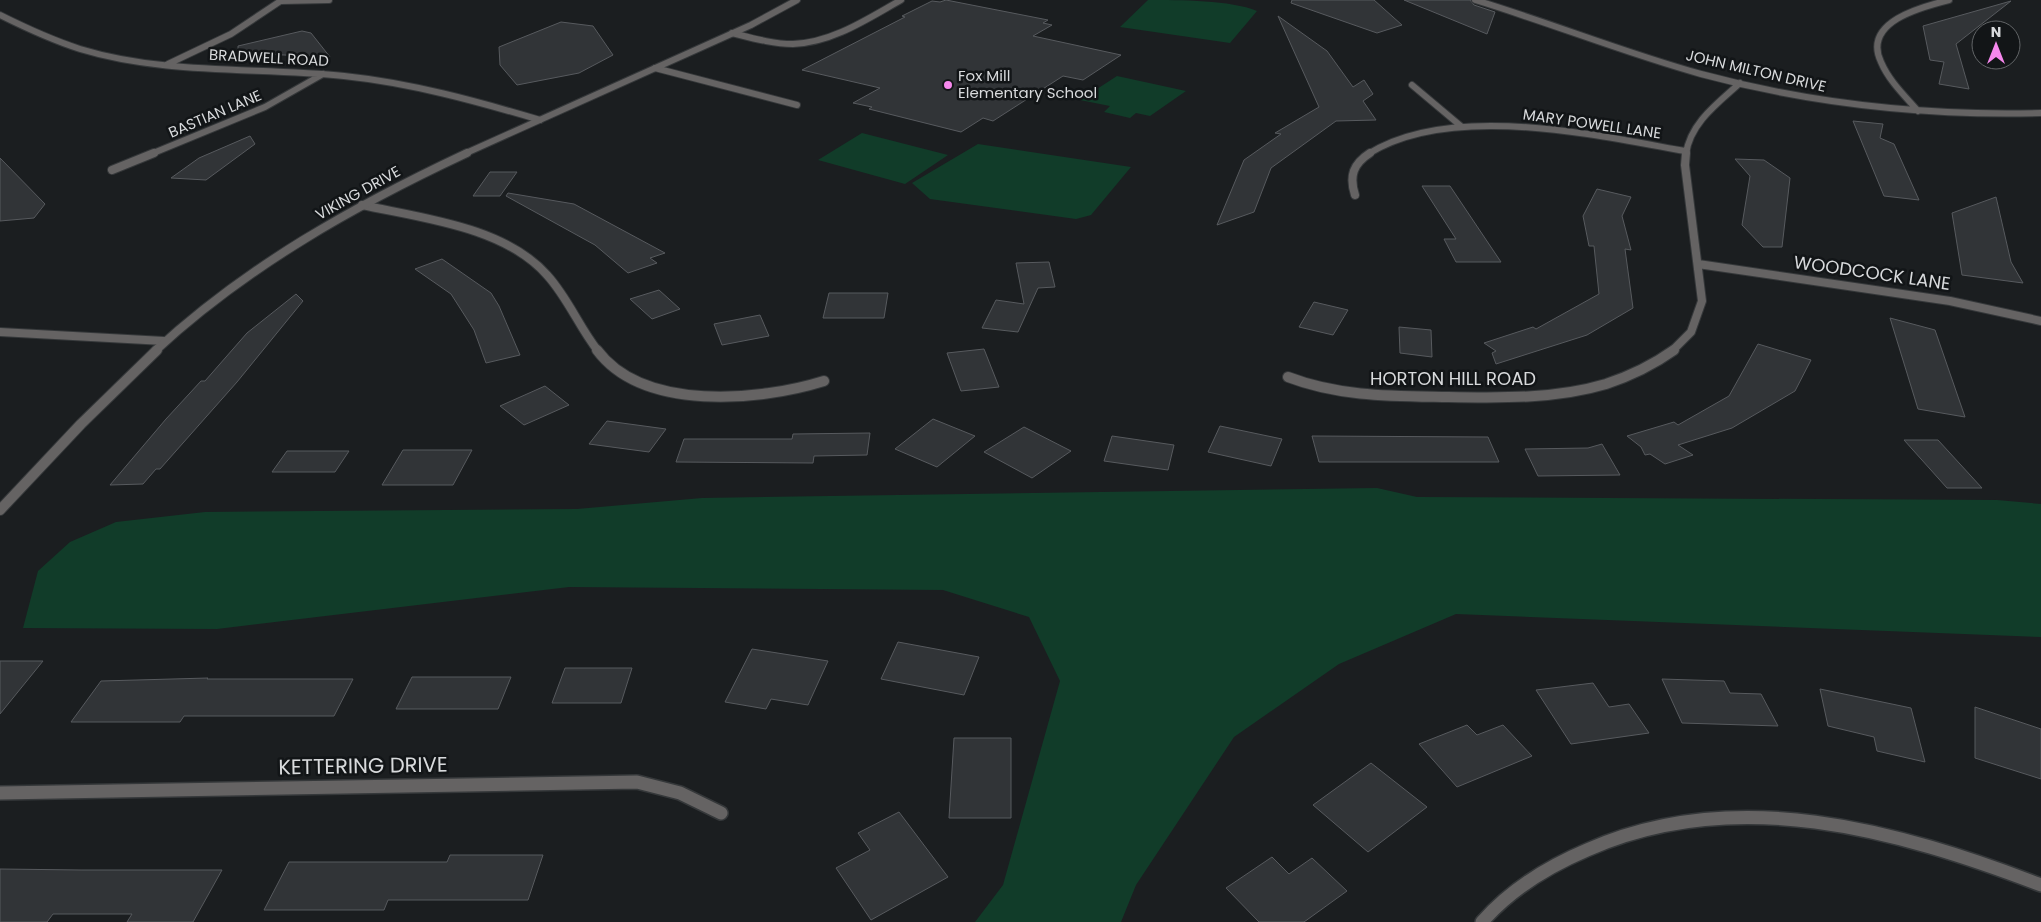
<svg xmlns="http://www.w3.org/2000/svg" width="2041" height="922" viewBox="0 0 2041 922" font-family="Poppins,sans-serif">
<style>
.green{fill:#113c29}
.building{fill:#313437;stroke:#575a5e}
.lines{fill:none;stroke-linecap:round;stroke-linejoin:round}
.service-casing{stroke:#35383a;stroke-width:8}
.minor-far3-casing{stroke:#35383a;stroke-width:8}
.minor-far2-casing{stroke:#35383a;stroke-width:10}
.minor-far1-casing{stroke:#35383a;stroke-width:12}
.minor-casing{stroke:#35383a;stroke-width:16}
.tertiary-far2-casing{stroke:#35383a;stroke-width:8}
.tertiary-far1-casing{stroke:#35383a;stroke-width:10}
.tertiary-casing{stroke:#35383a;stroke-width:12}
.service{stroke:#656363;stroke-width:6}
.minor-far3{stroke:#656363;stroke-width:6}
.minor-far2{stroke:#656363;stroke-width:8}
.minor-far1{stroke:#656363;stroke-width:10}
.minor{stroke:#656363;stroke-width:13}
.tertiary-far2{stroke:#656363;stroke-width:6}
.tertiary-far1{stroke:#656363;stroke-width:8}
.tertiary{stroke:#656363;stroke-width:10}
.poi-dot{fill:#f688ed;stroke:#121517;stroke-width:2}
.labels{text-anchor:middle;stroke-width:5;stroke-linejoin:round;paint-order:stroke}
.far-street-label{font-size:15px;fill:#d8dadc;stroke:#121517}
.far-poi-label{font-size:15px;fill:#d8dadc;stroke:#121517;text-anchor:start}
.street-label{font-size:18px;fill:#d8dadc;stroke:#121517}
.near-street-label{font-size:21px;fill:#d8dadc;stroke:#121517}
</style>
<rect width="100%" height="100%" fill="#1b1e20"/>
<path class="green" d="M 1148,0 C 1180,0 1231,0 1257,11 L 1230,43 L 1120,27 Z
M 1117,76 L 1186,91 L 1150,116 L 1136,113 L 1130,118 L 1104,112 L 1110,106 L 1080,100 Z
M 862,133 L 948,155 L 905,184 L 818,160 Z
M 978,144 L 1131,167 L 1091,215 L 1076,219 L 930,199 L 912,183 Z
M 1377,488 L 1417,497 L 1997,500 L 2041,504 L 2041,637 L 1456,614 L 1339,664 L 1234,737 L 1136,885 L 1121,922 L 975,922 L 1003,885 L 1060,681 L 1029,617 L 943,590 L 569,587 L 217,629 L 23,628 L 38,571 L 70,542 L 116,522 L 205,512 L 577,509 L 702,498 Z"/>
<path class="building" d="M 946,0 L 1048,20 L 1043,23 L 1052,25 L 1033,36 L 1121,55 L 1083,80 L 1063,76 L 993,121 L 983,118 L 961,132 L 869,109 L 872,107 L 853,103 L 880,88 L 802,70 L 905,17 L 902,16 L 932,1 L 940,2 Z
M 1292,0 L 1374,0 L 1402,25 L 1377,33 L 1291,3 Z
M 1404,0 L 1470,0 L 1474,5 L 1495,12 L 1487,34 Z
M 2011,1 L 1956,44 L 1969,89 L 1939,84 L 1944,62 L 1930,60 L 1923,26 Z
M 1278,16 L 1327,51 L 1353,87 L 1364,80 L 1373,94 L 1363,101 L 1376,120 L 1336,121 L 1271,168 L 1254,212 L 1217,225 L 1244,160 L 1281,134 L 1275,133 L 1319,107 Z
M 561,22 L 593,26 L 613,55 L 579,73 L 517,85 L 500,65 L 499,47 Z
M 302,31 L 311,33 L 330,57 L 238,53 L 238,46 Z
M 1853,121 L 1883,124 L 1880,138 L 1894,144 L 1919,200 L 1884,196 Z
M 250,136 L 255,144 L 206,180 L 171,178 L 199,158 Z
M 0,158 L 45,204 L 34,218 L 0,221 Z
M 1735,159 L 1764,160 L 1790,178 L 1782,247 L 1763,247 L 1742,225 L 1750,176 Z
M 490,172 L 517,172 L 500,196 L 473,196 Z
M 1422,186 L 1450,186 L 1501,262 L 1456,262 L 1444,239 L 1456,239 Z
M 1597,189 L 1631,197 L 1622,216 L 1631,250 L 1625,249 L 1633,308 L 1587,335 L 1496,364 L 1492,353 L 1496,351 L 1484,343 L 1533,327 L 1536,329 L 1599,294 L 1594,246 L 1589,246 L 1583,216 Z
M 508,193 L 574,204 L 665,253 L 650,258 L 657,263 L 628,273 L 595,245 L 506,196 Z
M 1996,197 L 2011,262 L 2023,283 L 1962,275 L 1952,213 Z
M 442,259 L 491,293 L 499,306 L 520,355 L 486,363 L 474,330 L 451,294 L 415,269 Z
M 1049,262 L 1055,287 L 1038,288 L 1018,332 L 982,328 L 996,300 L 1024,304 L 1016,263 Z
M 659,290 L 680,309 L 652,319 L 630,299 Z
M 829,293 L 888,293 L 884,318 L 823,318 Z
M 296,294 L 303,301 L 237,382 L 160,469 L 156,469 L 143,484 L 110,485 L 166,419 L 201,381 L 205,381 L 247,333 Z
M 1314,302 L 1348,310 L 1333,335 L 1299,327 Z
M 760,315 L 769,336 L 722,345 L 714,324 Z
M 1890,318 L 1935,330 L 1965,417 L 1918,409 Z
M 1399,327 L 1431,330 L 1432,357 L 1400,353 Z
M 1758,344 L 1811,360 L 1795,391 L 1732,428 L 1678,445 L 1693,455 L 1665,464 L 1650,454 L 1645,455 L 1641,447 L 1627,436 L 1674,422 L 1678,425 L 1729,396 Z
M 984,349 L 999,387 L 961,391 L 947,353 Z
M 545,386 L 569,405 L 524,425 L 500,406 Z
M 933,419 L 975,436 L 937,467 L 895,449 Z
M 607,421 L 666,429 L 649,452 L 589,444 Z
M 1220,426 L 1282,439 L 1271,466 L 1208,452 Z
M 1024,427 L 1071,451 L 1032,478 L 984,452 Z
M 870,433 L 867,455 L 814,456 L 813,463 L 676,462 L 684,439 L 792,439 L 793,434 Z
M 1112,436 L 1174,445 L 1168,470 L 1104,461 Z
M 1312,436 L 1488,437 L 1499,462 L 1319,462 Z
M 1904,440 L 1938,440 L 1982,488 L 1947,488 Z
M 1602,444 L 1620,475 L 1538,476 L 1525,449 L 1588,448 Z
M 403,450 L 472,450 L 453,485 L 382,485 Z
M 287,451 L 349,451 L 335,472 L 272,472 Z
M 898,642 L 979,657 L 964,695 L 881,679 Z
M 752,649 L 828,661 L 808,705 L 771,699 L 766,709 L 725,702 Z
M 0,661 L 43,661 L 0,714 Z
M 565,668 L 632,668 L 621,703 L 552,703 Z
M 412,677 L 511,677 L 498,709 L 396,709 Z
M 208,678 L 207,679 L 353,679 L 334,716 L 184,716 L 180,722 L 71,722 L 101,681 Z
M 1662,679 L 1724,681 L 1730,693 L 1761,694 L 1778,726 L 1682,723 Z
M 1593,683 L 1609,707 L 1629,704 L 1649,733 L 1571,744 L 1536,690 Z
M 1820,689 L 1911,708 L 1925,762 L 1877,751 L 1874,737 L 1828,726 Z
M 1975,707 L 2041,729 L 2041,779 L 1975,758 Z
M 1467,725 L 1477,735 L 1503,725 L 1532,756 L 1457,787 L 1419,744 Z
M 954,738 L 1011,738 L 1011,818 L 949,818 Z
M 1371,763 L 1427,807 L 1368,852 L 1313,805 Z
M 899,812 L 948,877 L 871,920 L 836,868 L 870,850 L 858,833 Z
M 450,855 L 543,855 L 528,900 L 388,900 L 384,910 L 264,910 L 289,862 L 447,862 Z
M 1272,857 L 1289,874 L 1312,858 L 1347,891 L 1304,922 L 1259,922 L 1226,888 Z
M 0,869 L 82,870 L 222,870 L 193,922 L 127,922 L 132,914 L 53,914 L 47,922 L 0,922 Z"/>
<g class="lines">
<defs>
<path id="service" d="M 732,33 C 752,38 773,44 793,44 C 832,43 869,18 901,0
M 655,68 L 797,105"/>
<path id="minor-far3" d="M 1475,0 C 1551,23 1625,53 1701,74 C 1812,104 1926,116 2041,113
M 281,1 L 329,0
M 0,15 C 26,28 52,40 80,49 C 165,75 257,67 344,76 C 411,83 476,101 540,120
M 168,64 L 231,34 L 282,0
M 1412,85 L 1462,127
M 1918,111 C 1905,96 1889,81 1881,62 C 1862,22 1921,7 1949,0
M 151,154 L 265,107 L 323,74
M 1368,154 C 1450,102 1595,135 1685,151
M 1686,154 C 1690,123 1718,103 1740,83"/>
<path id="minor-far2" d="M 112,170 L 154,153
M 1355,195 C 1349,176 1353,164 1370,153
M 362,205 C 422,218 505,227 547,275 C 568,298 579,327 598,351
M 1698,264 L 1950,301 L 2041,321
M 0,332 L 164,341
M 1672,351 L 1691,332 L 1702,301 L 1685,165 L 1686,153"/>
<path id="minor-far1" d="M 597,350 C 643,412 760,401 824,381
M 1288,377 C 1340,397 1394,396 1448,397 C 1501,398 1556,399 1606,384 C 1630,376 1653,365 1674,350"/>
<path id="minor" d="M 0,793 L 637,782 L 680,793 L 721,813
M 1482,922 C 1511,889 1547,867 1587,850 C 1735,784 1897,830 2041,885"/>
<path id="tertiary-far2" d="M 464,154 L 751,25 L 797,0"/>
<path id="tertiary-far1" d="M 155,351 C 247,266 354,206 467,153"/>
<path id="tertiary" d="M 0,510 L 81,424 L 157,350"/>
</defs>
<use href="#service" class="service-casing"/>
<use href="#minor-far3" class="minor-far3-casing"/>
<use href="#minor-far2" class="minor-far2-casing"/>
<use href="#minor-far1" class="minor-far1-casing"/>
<use href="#minor" class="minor-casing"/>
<use href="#tertiary-far2" class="tertiary-far2-casing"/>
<use href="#tertiary-far1" class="tertiary-far1-casing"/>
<use href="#tertiary" class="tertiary-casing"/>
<use href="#service" class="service"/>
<use href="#minor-far3" class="minor-far3"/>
<use href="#minor-far2" class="minor-far2"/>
<use href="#minor-far1" class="minor-far1"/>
<use href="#minor" class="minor"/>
<use href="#tertiary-far2" class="tertiary-far2"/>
<use href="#tertiary-far1" class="tertiary-far1"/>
<use href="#tertiary" class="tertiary"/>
</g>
<circle class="poi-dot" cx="948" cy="85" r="5"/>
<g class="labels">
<g class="far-street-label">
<text transform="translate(269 58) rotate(3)" y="5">BRADWELL ROAD</text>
<text transform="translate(1756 71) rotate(13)" y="5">JOHN MILTON DRIVE</text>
<text transform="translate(215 114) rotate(-23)" y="5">BASTIAN LANE</text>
<text transform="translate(1592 124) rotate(8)" y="5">MARY POWELL LANE</text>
<text transform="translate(358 193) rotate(-29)" y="5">VIKING DRIVE</text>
</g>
<g class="far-poi-label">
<text x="958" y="81">Fox Mill<tspan x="958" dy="17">Elementary School</tspan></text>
</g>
<g class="street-label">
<text transform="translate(1872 273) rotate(8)" y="6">WOODCOCK LANE</text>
<text x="1453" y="385">HORTON HILL ROAD</text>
</g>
<g class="near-street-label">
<text transform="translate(363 766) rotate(-1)" y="7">KETTERING DRIVE</text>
</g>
</g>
<g transform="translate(1996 45)"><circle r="24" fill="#121517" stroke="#616466"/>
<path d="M0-4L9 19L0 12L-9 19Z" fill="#f688ed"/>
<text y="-8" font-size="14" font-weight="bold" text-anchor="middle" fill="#d8dadc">N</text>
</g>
</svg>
